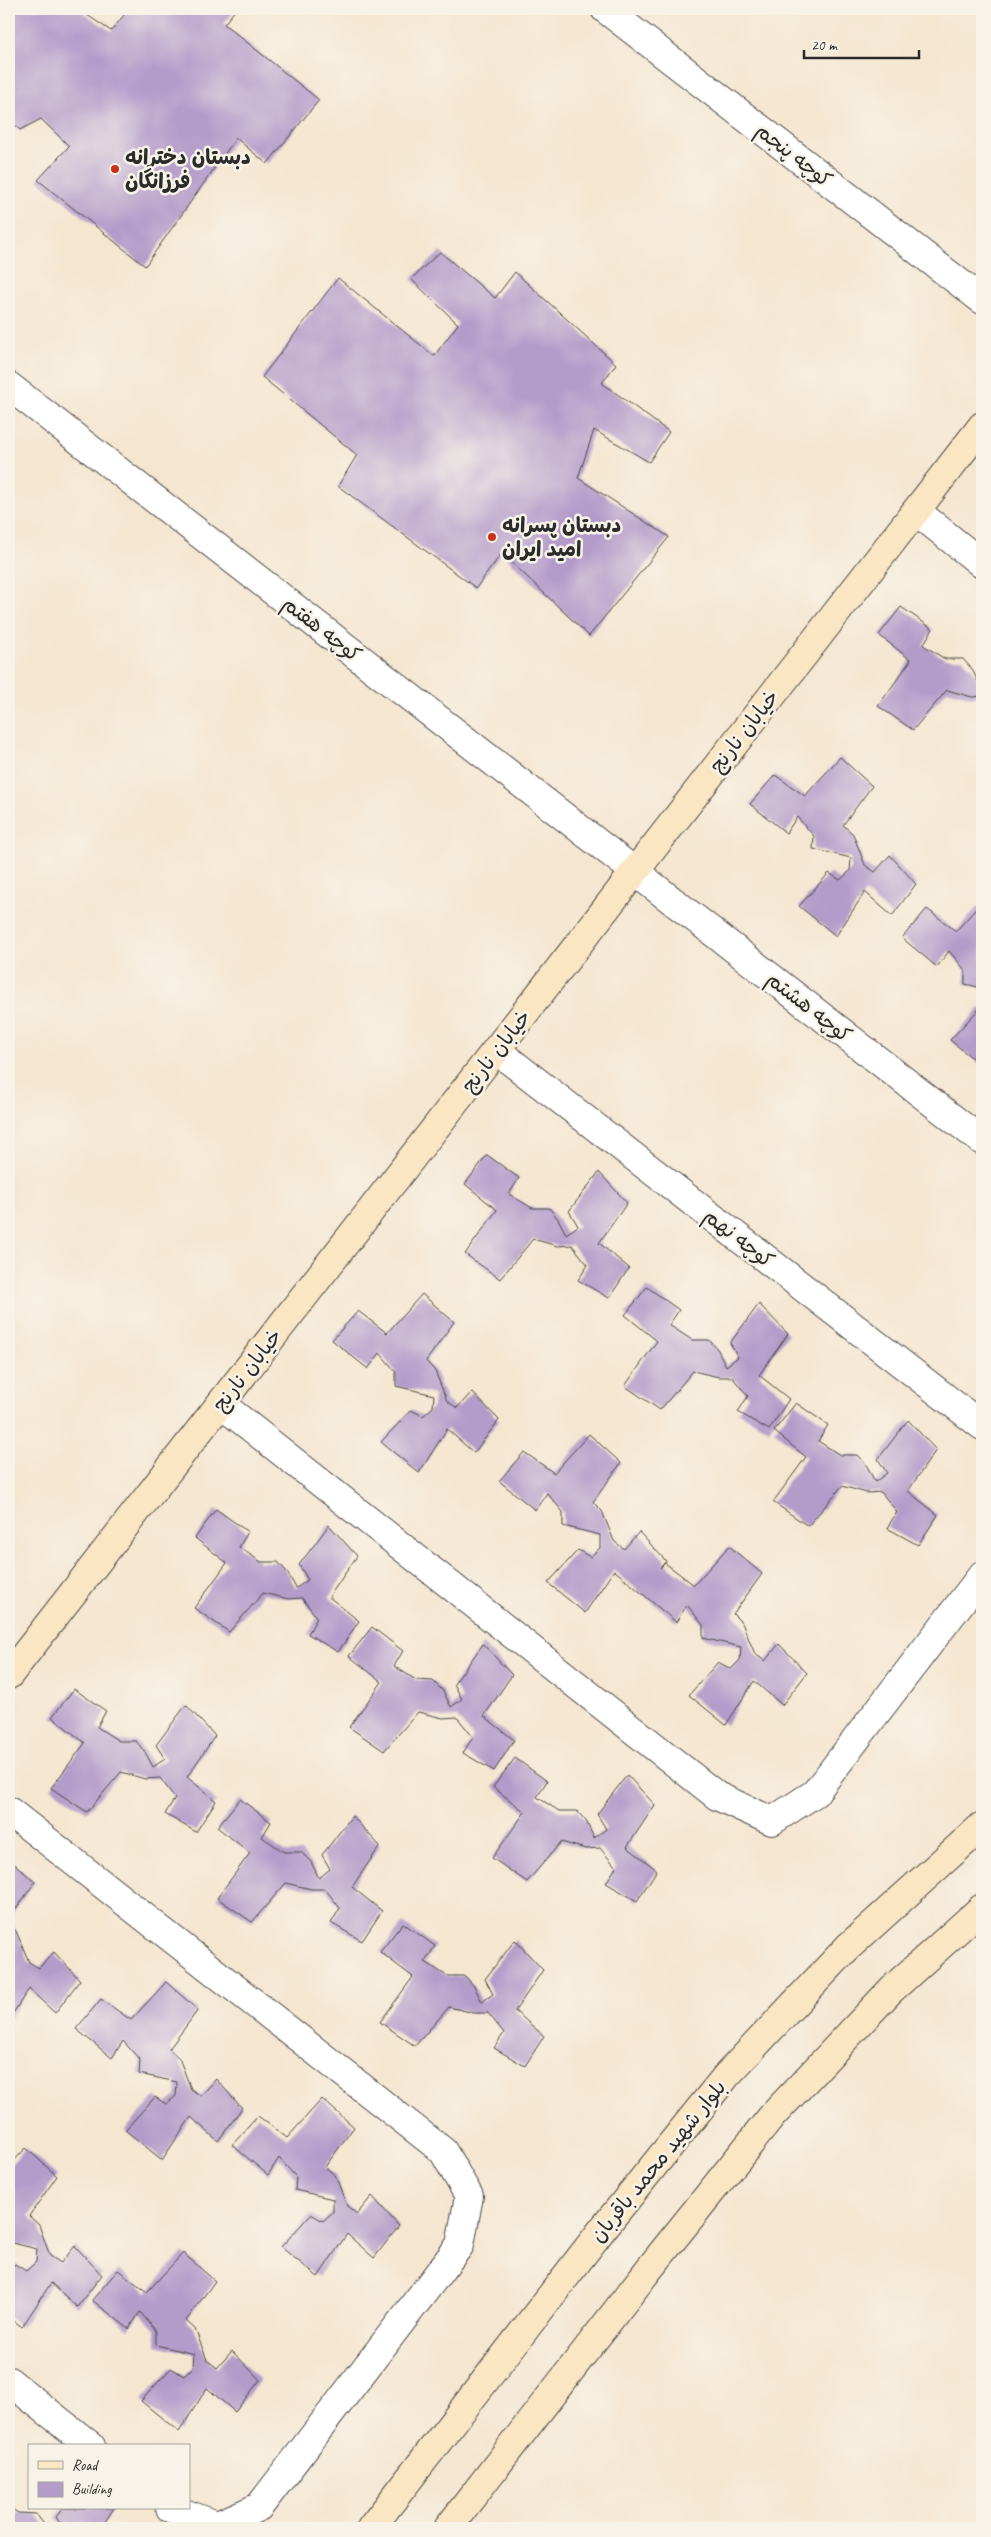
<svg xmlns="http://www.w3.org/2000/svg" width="991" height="2537" viewBox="0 0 991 2537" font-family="Caveat,'Playpen Sans Arabic',sans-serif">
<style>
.building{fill:#b49cca}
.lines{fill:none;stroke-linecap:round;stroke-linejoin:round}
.street-casing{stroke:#494744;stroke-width:30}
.secondary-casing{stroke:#494744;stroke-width:30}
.street{stroke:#fff;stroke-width:28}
.secondary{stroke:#fbe6c4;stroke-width:28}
.poi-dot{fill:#c8321e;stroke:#f7f3e8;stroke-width:2}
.labels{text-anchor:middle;stroke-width:5;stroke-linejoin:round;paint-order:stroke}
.street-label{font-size:21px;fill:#2b2b2b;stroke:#f7f3e8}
.poi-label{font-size:21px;font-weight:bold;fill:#2b2b2b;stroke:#f7f3e8;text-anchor:start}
</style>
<rect width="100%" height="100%" fill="#f7f3e8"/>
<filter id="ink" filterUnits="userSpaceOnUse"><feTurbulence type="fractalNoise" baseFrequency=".02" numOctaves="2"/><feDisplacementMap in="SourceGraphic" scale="10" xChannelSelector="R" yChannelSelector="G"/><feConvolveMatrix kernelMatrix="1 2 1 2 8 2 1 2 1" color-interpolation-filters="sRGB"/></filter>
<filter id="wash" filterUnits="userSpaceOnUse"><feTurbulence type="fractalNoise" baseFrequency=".0096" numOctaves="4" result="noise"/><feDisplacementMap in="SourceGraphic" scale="20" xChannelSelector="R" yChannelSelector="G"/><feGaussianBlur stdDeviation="1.12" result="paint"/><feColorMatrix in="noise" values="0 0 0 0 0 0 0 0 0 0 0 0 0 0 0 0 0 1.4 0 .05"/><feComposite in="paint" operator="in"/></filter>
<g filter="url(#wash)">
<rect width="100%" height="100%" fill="#f5e6d0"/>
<g id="blocks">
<path class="building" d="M 9,9 L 78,9 L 111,31 L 129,9 L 236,9 L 224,24 L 319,100 L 267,164 L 236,138 L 145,266 L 38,180 L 69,146 L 41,119 L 20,130 L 9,120 Z
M 440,252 L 495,298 L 515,272 L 616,364 L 602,383 L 669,432 L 649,462 L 594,430 L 578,478 L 669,537 L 589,636 L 502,553 L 476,588 L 338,486 L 357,455 L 262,377 L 338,278 L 434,356 L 458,324 L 411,279 Z
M 901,607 L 933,629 L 923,645 L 945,659 L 963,659 L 972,669 L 980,686 L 982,684 L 982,696 L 972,697 L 947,690 L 913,730 L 878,706 L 911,660 L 879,635 Z
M 840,757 L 872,786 L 843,825 L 853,834 L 865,865 L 875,872 L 890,855 L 916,884 L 892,916 L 865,892 L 836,936 L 799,906 L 829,873 L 840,880 L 850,871 L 851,858 L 813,849 L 814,836 L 797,817 L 786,833 L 750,804 L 775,775 L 805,796 Z
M 982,902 L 982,988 L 965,984 L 965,970 L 949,951 L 937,967 L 902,938 L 927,909 L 956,931 Z
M 980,1008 L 982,1009 L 982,1066 L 950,1040 Z
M 487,1155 L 519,1178 L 509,1194 L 532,1208 L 549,1208 L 558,1219 L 566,1234 L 578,1226 L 569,1211 L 599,1172 L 627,1203 L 599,1243 L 629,1268 L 609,1298 L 578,1280 L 588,1265 L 572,1245 L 558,1246 L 533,1239 L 500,1279 L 465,1254 L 497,1210 L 465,1184 Z
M 647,1287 L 679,1310 L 669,1325 L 692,1340 L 709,1340 L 718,1350 L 726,1366 L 738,1357 L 730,1343 L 759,1304 L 788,1334 L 759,1375 L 789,1399 L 769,1430 L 738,1412 L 748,1396 L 732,1377 L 719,1377 L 693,1371 L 660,1410 L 625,1386 L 657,1341 L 625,1315 Z
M 422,1294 L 454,1322 L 426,1361 L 435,1371 L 447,1401 L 457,1408 L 472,1392 L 499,1420 L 474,1453 L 447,1429 L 419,1473 L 381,1442 L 411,1410 L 423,1416 L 433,1407 L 434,1395 L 396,1386 L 396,1372 L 380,1353 L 368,1369 L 332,1340 L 358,1311 L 387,1333 Z
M 796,1403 L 828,1425 L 818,1441 L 840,1455 L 857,1455 L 867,1466 L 875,1482 L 887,1473 L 878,1459 L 908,1420 L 936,1450 L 908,1491 L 938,1515 L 918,1545 L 887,1528 L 897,1512 L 881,1492 L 867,1493 L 842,1486 L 808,1526 L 773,1502 L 806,1457 L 774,1431 Z
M 589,1434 L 621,1463 L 593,1502 L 602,1511 L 614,1541 L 624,1549 L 639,1532 L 666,1561 L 660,1568 L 665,1563 L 694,1585 L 729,1546 L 762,1574 L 733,1614 L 742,1623 L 755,1654 L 765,1661 L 779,1644 L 807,1673 L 782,1705 L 754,1681 L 726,1725 L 689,1695 L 718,1662 L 731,1669 L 740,1660 L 741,1647 L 703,1638 L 703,1625 L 687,1605 L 676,1622 L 614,1570 L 585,1613 L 548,1583 L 578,1550 L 590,1557 L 600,1548 L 600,1535 L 563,1526 L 563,1512 L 547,1493 L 535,1510 L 499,1481 L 524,1452 L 554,1473 Z
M 216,1509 L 248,1532 L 239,1547 L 261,1562 L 278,1562 L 287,1572 L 296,1588 L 308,1580 L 299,1565 L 329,1525 L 357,1556 L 329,1597 L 359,1621 L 338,1652 L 308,1634 L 317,1618 L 302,1598 L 288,1599 L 263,1593 L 229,1632 L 194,1608 L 227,1563 L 195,1538 Z
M 372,1627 L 403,1651 L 394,1666 L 416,1680 L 433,1681 L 443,1691 L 451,1707 L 462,1699 L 454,1684 L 483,1644 L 512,1675 L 484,1716 L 514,1740 L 494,1771 L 463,1753 L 473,1737 L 457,1717 L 443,1718 L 418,1712 L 384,1751 L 349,1727 L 382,1682 L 349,1656 Z
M 74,1689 L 106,1711 L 97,1727 L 119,1741 L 136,1741 L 145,1752 L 153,1767 L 165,1759 L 156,1745 L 186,1705 L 215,1736 L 187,1777 L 216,1801 L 196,1832 L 165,1814 L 175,1798 L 160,1778 L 145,1779 L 121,1772 L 87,1812 L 51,1788 L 85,1743 L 52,1717 Z
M 515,1758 L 547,1781 L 537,1797 L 559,1811 L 577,1811 L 586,1821 L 594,1838 L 606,1829 L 597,1814 L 627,1775 L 655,1805 L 627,1847 L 657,1870 L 637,1901 L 606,1883 L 616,1867 L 600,1848 L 586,1849 L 561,1842 L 527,1882 L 492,1858 L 525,1812 L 493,1787 Z
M 240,1799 L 271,1822 L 262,1837 L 284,1852 L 301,1852 L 311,1862 L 319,1878 L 330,1869 L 322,1855 L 352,1816 L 380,1846 L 352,1887 L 382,1911 L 362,1941 L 331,1923 L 340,1908 L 325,1889 L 311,1889 L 286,1883 L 252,1922 L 217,1898 L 250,1853 L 217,1827 Z
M 9,1859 L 35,1882 L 9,1919 Z
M 9,1923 L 16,1931 L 29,1962 L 39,1968 L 54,1952 L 80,1980 L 55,2013 L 29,1989 L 9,2019 L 9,1972 L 14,1968 L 14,1955 L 9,1954 Z
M 403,1923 L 435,1946 L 425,1962 L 447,1976 L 465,1976 L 474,1986 L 482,2002 L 493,1994 L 485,1979 L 515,1940 L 543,1970 L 515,2011 L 544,2036 L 525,2066 L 494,2048 L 504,2033 L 488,2013 L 474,2013 L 449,2007 L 415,2046 L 380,2022 L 413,1977 L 380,1952 Z
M 166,1982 L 198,2010 L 169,2049 L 179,2058 L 191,2089 L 201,2096 L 216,2079 L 242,2108 L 218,2141 L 191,2117 L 162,2160 L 125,2130 L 155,2097 L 166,2104 L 176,2096 L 177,2082 L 139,2074 L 140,2060 L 123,2041 L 112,2058 L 76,2029 L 101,1999 L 131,2020 Z
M 322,2099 L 354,2127 L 325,2167 L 335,2175 L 347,2206 L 357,2214 L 372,2196 L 399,2226 L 374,2258 L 347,2234 L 318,2277 L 281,2247 L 311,2214 L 323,2221 L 333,2212 L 333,2199 L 295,2190 L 296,2177 L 279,2158 L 268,2175 L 232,2145 L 258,2116 L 287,2138 Z
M 26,2148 L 57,2176 L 29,2216 L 39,2225 L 50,2256 L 61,2263 L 75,2246 L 102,2275 L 77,2307 L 51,2283 L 22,2327 L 9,2317 L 9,2270 L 15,2264 L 26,2271 L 36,2262 L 37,2249 L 9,2242 L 9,2166 Z
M 183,2253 L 215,2281 L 186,2321 L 195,2329 L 207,2360 L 217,2368 L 232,2351 L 260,2380 L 235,2412 L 207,2388 L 179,2432 L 141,2401 L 171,2368 L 184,2376 L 193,2367 L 194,2354 L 156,2345 L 156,2331 L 140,2312 L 129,2329 L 92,2300 L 118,2270 L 147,2292 Z
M 9,2507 L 18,2513 L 36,2514 L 47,2528 L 9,2528 Z
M 63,2508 L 114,2508 L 101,2528 L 63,2528 L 56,2517 Z"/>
</g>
</g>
<g filter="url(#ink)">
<use href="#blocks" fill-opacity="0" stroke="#494744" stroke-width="1"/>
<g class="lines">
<defs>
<path id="street" d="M 605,9 L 982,300
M 9,386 L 982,1141
M 916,511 L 982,564
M 496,1050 L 982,1426
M 221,1404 L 717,1796 L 772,1821 L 815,1793 L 982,1575
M 9,1811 L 443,2151 L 469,2196 L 460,2245 L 259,2507 L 217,2525 L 170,2508
M 9,2381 L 91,2446"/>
<path id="secondary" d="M 9,1675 L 982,426
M 371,2528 L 601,2231 L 727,2075 L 848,1947 L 982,1826
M 448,2528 L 649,2269 L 773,2115 L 891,1990 L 982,1908"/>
</defs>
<use href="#street" class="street-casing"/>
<use href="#secondary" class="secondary-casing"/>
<use href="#street" class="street"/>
<use href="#secondary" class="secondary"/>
</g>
</g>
<g class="poi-dot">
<circle cx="115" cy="169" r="5"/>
<circle cx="492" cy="537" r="5"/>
</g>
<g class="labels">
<g class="street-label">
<text transform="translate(794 155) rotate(38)" y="7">کوچه پنجم</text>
<text transform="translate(322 629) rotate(38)" y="7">کوچه هفتم</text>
<text transform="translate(744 731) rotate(-52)" y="7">خیابان نارنج</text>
<text transform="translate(809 1007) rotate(38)" y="7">کوچه هشتم</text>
<text transform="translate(496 1051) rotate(-52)" y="7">خیابان نارنج</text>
<text transform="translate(739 1238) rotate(38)" y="7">کوچه نهم</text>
<text transform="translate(247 1370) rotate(-52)" y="7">خیابان نارنج</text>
<text transform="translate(658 2161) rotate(-51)" y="7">بلوار شهید محمد باقربان</text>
</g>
<g class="poi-label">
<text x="125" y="164">دبستان دخترانه<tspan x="125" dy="24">فرزانگان</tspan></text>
<text x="502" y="532">دبستان پسرانه<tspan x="502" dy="24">امید ایران</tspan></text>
</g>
</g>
<rect width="991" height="2537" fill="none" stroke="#f7f3e8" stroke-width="30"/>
<rect x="28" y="2444" width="162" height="65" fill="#f7f3e8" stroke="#a5a39c"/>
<rect x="38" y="2461" width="25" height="8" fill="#fbe6c4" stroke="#a5a39c"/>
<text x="72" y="2470" font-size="15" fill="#2b2b2b">Road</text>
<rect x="38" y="2482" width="25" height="15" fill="#b49cca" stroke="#a5a39c"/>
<text x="72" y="2494" font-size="15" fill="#2b2b2b">Building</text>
<path d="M804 50v8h115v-8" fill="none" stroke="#2b2b2b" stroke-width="2.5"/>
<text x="811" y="50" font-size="15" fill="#2b2b2b" stroke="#f7f3e8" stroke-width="4" paint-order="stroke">20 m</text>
</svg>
